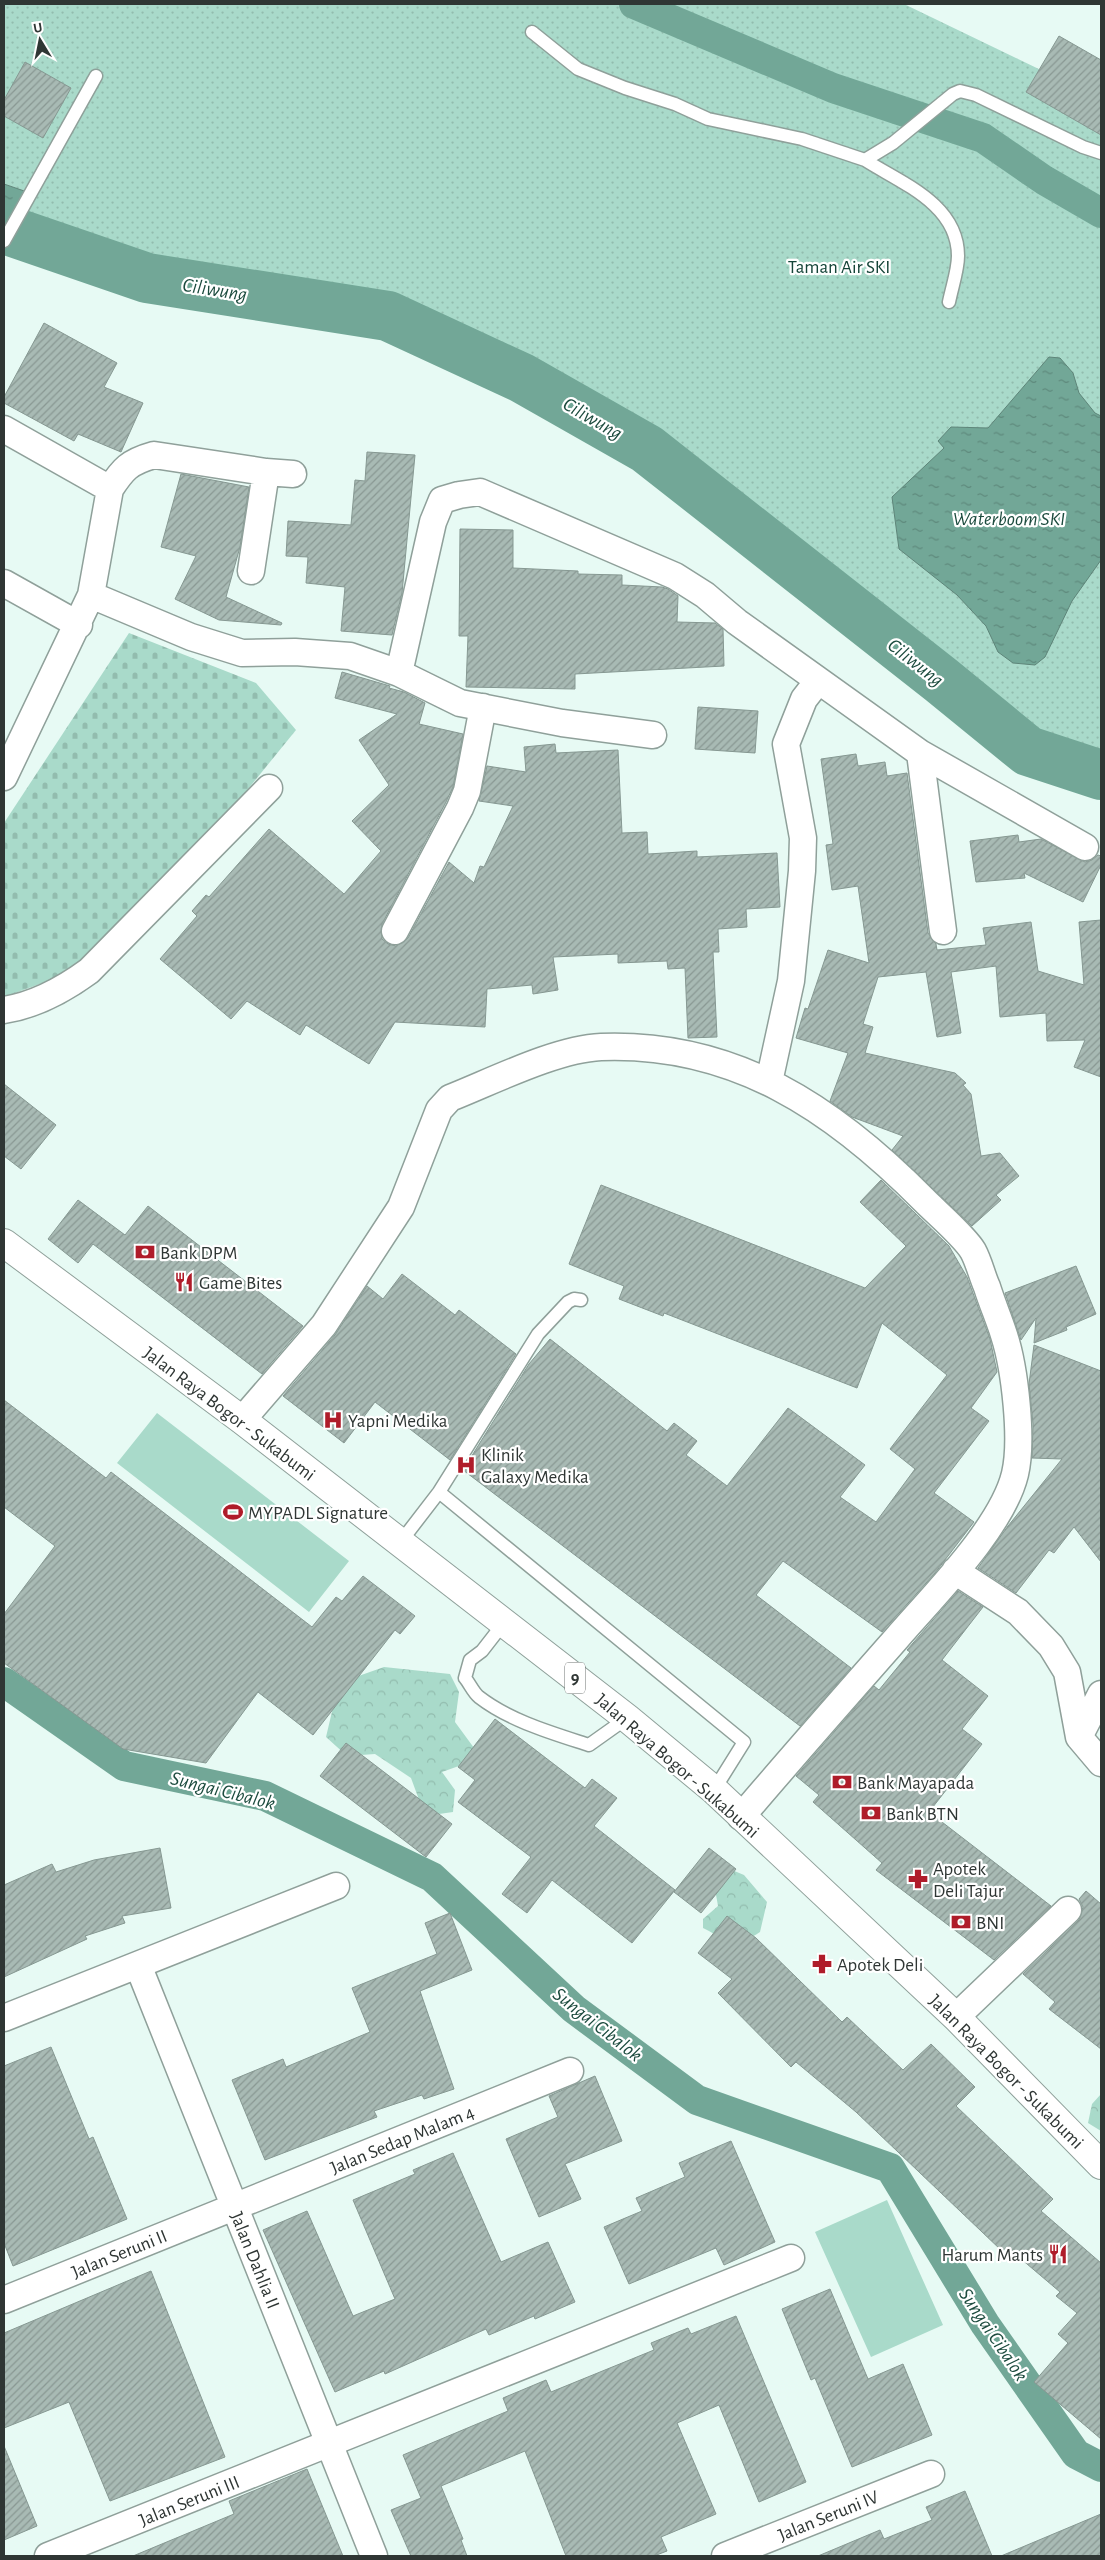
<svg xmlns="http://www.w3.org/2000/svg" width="1105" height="2560" viewBox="0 0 1105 2560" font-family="'Alegreya Sans',sans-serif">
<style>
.grass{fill:#a9daca}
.forest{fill:url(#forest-crowns)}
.cemetery{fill:url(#cemetery-stones)}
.park{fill:url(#park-dots)}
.water{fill:url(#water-ripples);stroke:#5e8579}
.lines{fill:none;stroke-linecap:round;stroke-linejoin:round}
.canal{stroke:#72a797;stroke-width:30}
.river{stroke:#72a797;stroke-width:50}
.building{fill:url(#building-hatch);stroke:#869892}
.lane-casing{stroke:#8fa09a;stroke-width:15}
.street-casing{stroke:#8fa09a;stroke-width:29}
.highway-casing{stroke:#8fa09a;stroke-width:30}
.lane{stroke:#fff;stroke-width:12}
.street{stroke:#fff;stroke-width:26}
.highway{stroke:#fff;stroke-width:28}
.labels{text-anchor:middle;stroke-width:4.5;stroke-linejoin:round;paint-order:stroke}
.shield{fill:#fff;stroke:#6d7271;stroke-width:1}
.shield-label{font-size:18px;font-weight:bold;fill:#2f3634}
.park-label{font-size:19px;fill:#154438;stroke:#fff}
.poi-label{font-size:19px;fill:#2f3634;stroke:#fff;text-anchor:start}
.street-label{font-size:19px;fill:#2f3634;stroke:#fff}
.water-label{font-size:20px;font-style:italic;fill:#1c4b3e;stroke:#fff}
</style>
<defs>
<pattern id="forest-crowns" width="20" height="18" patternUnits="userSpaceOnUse" patternTransform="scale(1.25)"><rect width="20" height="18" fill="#a9daca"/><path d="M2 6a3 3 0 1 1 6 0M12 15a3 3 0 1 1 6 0" fill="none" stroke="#92bcae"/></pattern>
<pattern id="cemetery-stones" width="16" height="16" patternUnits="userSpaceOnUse" patternTransform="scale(1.25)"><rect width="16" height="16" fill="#a9daca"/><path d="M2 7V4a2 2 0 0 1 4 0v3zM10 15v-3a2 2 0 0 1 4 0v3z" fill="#92bcae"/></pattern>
<pattern id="park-dots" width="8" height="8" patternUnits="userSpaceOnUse" patternTransform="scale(1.25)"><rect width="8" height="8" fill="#a9daca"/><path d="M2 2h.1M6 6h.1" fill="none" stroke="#92bcae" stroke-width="1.8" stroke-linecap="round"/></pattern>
<pattern id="water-ripples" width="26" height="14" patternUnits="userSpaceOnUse" patternTransform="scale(1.25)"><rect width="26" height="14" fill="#72a797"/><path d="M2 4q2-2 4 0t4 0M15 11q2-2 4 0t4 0" fill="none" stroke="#5e897c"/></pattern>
<pattern id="building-hatch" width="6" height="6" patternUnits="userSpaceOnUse" patternTransform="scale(1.25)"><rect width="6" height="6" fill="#a8bab4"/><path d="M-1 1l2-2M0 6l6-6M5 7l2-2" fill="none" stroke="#899893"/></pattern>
</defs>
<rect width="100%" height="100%" fill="#e7faf4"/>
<path class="grass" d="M 157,1413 L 349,1561 L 309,1612 L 117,1463 Z
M 887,2200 L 943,2325 L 871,2357 L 815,2232 Z"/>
<path class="forest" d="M 384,1667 L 450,1674 L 459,1692 L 455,1722 L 477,1752 L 470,1762 L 442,1772 L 455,1790 L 453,1812 L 425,1816 L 411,1778 L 375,1754 L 347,1756 L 326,1737 L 335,1699 L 350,1679 Z
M 732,1870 L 744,1875 L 767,1902 L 760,1932 C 734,1949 729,1941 703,1928 L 703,1919 L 718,1906 L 715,1889 Z
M 1101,2094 L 1101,2131 L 1088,2123 L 1092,2104 Z"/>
<path class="cemetery" d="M 129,633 L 256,683 L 296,730 L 174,880 L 67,974 L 4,997 L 4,823 Z"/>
<path class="park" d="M 4,4 L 904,4 L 1101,99 L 1101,775 L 1028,751 L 647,449 L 395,318 L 141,276 L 9,230 L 30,193 L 4,184 Z"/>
<path class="water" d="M 4,184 L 30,193 L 4,242 Z
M 1049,357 L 1060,358 L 1073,373 L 1079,393 L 1095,413 L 1101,416 L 1101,560 L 1072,601 L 1045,657 L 1035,665 L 1013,663 L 998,652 L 986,626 L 957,595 L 899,549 L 892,497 L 944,448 L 938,441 L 951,427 L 988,428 Z"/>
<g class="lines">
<path class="canal" d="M 634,4 L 833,88 L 983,138 L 1044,180 L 1101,213
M 4,1682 L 124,1766 L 265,1796 L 432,1877 L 574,2009 L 697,2100 L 890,2168 L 985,2324 L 1076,2454 L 1101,2467"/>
<path class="river" d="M 4,229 L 147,278 L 388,316 L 522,378 L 647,449 L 941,680 L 1028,751 L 1101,775"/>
</g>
<path class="building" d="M 1059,36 L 1101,60 L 1101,135 L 1026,92 Z
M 25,62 L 71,88 L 43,138 L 4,116 L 4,100 Z
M 44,323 L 117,363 L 104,387 L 143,403 L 121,452 L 78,434 L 74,441 L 4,403 L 4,397 Z
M 367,452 L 415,455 L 402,593 L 392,635 L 341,631 L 345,587 L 306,583 L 308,557 L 286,556 L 288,521 L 351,525 L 355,480 L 365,481 Z
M 181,474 L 249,487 L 240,547 L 226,597 L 282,623 L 281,625 L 219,620 L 175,599 L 196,556 L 161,547 Z
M 460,529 L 513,530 L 513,568 L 578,571 L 578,574 L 622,575 L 622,585 L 662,587 L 668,589 L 678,596 L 677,622 L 715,623 L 723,629 L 724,666 L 575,674 L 575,689 L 466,687 L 468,636 L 459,636 Z
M 342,672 L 390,686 L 389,688 L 404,692 L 425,703 L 419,724 L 463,734 L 453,787 L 446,802 L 382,924 L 382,939 L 388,944 L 396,946 L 408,938 L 449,862 L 474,883 L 480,866 L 484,867 L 513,806 L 479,801 L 487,766 L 526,772 L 524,747 L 555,744 L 556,753 L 618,750 L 622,833 L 647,832 L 648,854 L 697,851 L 697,857 L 777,853 L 780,907 L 746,909 L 747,927 L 718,929 L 719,952 L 713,952 L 717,1037 L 688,1038 L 685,968 L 668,969 L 667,961 L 618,963 L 618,954 L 553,957 L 558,990 L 533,994 L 532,985 L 487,989 L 485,1027 L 395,1022 L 369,1064 L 306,1025 L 300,1035 L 247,1001 L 231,1019 L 160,959 L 197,916 L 192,911 L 206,895 L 209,897 L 269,829 L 344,894 L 381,851 L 352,821 L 389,785 L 359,740 L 397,714 L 335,698 Z
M 698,707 L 758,711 L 755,753 L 695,749 Z
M 856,754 L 858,766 L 885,762 L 887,776 L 907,773 L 928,933 L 936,944 L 937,950 L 986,945 L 983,928 L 1031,922 L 1038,971 L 1084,985 L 1079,922 L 1101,920 L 1101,1077 L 1074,1067 L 1085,1040 L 1047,1041 L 1046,1013 L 1000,1017 L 996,966 L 951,972 L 961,1033 L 937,1037 L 926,972 L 878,977 L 863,1024 L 873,1027 L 865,1053 L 955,1073 L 966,1083 L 963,1085 L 971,1094 L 981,1156 L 1000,1153 L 1019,1176 L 996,1195 L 1001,1200 L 972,1226 L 892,1150 L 903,1136 L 852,1117 L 830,1101 L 848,1053 L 796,1038 L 805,1008 L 808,1009 L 828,950 L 869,963 L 858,886 L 832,890 L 826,845 L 833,844 L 821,759 Z
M 1018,835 L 1019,842 L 1041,839 L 1085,862 L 1092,860 L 1098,855 L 1101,856 L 1101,865 L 1083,902 L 1024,873 L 1025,878 L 976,882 L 970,841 Z
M 4,1084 L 56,1125 L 21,1169 L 4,1156 Z
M 881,1180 L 949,1246 L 967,1277 L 990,1339 L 997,1372 L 971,1408 L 989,1421 L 934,1493 L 974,1522 L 935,1573 L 882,1632 L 783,1561 L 756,1595 L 851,1668 L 800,1726 L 463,1470 L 529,1364 L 550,1339 L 667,1431 L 674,1423 L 697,1441 L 686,1455 L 727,1486 L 788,1408 L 865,1465 L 840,1497 L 876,1522 L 915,1469 L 890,1449 L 947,1375 L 882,1323 L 857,1388 L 664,1313 L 663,1316 L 619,1299 L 624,1286 L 569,1264 L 601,1185 L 865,1288 L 906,1246 L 860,1202 Z
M 78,1200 L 125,1235 L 148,1206 L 303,1326 L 262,1374 L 93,1244 L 78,1263 L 48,1239 Z
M 1076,1266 L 1096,1314 L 1066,1327 L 1067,1330 L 1034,1343 L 1036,1318 L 1021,1340 L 1005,1293 Z
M 402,1274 L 455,1315 L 459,1310 L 516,1354 L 450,1460 L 375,1402 L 344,1443 L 283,1396 L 335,1335 L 367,1286 L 383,1299 Z
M 1034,1345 L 1101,1371 L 1101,1562 L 1074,1527 L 1054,1553 L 1049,1550 L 1016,1593 L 978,1568 L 1008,1526 L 1062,1459 L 1032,1458 L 1033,1424 L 1029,1384 Z
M 4,1400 L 106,1478 L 111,1472 L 312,1627 L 336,1597 L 342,1601 L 363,1576 L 415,1616 L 400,1634 L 395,1630 L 313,1735 L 258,1692 L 206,1763 L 123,1749 L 4,1663 L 4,1614 L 55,1546 L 4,1507 Z
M 958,1591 L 983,1607 L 942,1660 L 988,1696 L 962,1729 L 982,1744 L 929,1812 L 1051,1906 L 994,1960 L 876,1870 L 882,1863 L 813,1802 L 819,1795 L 796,1776 L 874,1686 L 879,1690 L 910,1652 L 907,1650 Z
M 495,1719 L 585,1788 L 592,1779 L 617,1798 L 594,1826 L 675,1890 L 632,1943 L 552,1880 L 527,1913 L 502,1894 L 531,1857 L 458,1802 L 475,1780 L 458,1767 Z
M 346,1743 L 452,1824 L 426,1857 L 320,1776 Z
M 160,1848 L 171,1908 L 122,1916 L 125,1923 L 85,1936 L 87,1939 L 4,1977 L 4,1885 L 52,1864 L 56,1872 L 94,1860 Z
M 709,1848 L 736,1869 L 701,1913 L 674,1892 Z
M 1086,1891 L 1101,1904 L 1101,2049 L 1049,2009 L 1055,2002 L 1023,1974 L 1079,1920 L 1083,1907 L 1079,1899 Z
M 450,1913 L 472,1970 L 420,1991 L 454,2089 L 424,2099 L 422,2095 L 374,2111 L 377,2117 L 265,2160 L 232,2080 L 283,2059 L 286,2067 L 370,2032 L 352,1988 L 437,1954 L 425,1923 Z
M 727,1916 L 756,1938 L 842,2022 L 847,2017 L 903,2070 L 931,2044 L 975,2087 L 956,2106 L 1053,2199 L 1041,2211 L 1101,2263 L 1101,2439 L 1034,2382 L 1068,2343 L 1058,2334 L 1077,2313 L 1056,2296 L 1060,2292 L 1007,2247 L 1002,2251 L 856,2112 L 796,2062 L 791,2067 L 718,1993 L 732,1979 L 698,1953 Z
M 51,2047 L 89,2139 L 93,2137 L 127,2219 L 13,2266 L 4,2243 L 4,2066 Z
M 595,2076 L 622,2141 L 565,2164 L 581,2199 L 539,2217 L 506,2139 L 558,2117 L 549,2096 Z
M 731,2141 L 775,2242 L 724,2265 L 716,2248 L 629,2284 L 604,2227 L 642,2211 L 636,2198 L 685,2177 L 679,2163 Z
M 453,2153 L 501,2262 L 548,2242 L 575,2302 L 535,2319 L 534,2316 L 489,2335 L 486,2329 L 385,2374 L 384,2371 L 335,2392 L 263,2230 L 307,2211 L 353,2316 L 395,2299 L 353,2200 L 415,2174 L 413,2170 Z
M 151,2271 L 225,2457 L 110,2501 L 69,2402 L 4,2428 L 4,2333 Z
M 830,2289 L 868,2379 L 903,2364 L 932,2435 L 852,2467 L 815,2378 L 811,2380 L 782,2309 Z
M 736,2316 L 806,2482 L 759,2502 L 719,2405 L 677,2423 L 716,2514 L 661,2537 L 667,2551 L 654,2556 L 566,2556 L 525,2451 L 441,2486 L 463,2539 L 461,2540 L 467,2556 L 411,2556 L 391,2510 L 421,2498 L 403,2455 L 508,2411 L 503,2398 L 546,2380 L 551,2392 L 654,2350 L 651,2343 L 688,2328 L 691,2334 Z
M 4,2446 L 37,2526 L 4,2540 Z
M 307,2469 L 343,2556 L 133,2556 L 234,2514 L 229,2501 Z
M 965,2491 L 992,2556 L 818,2556 L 880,2530 L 884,2539 L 932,2520 L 926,2507 Z
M 1101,2514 L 1101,2556 L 1001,2556 Z"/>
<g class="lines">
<defs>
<path id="lane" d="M 532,32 L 578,69 L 625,88 L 675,104 L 708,119 L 802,139 L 865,160
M 4,241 L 96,76
M 949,302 C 952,287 958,270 958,256 C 958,204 901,183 865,160 L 893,143 L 953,94 L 960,91 L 976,95 L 1083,147 L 1101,153
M 439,1492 L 744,1742 L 714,1790
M 399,1544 L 439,1492 L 538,1334 L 568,1302 L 574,1299 L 581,1300
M 503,1624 L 482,1651 L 470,1660 L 465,1678 C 470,1684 473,1692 479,1697 C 510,1721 552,1733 589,1745 L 627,1718"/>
<path id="street" d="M 4,429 L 110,489 L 91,595 L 4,777
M 110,489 C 123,469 129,462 154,455 L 266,472 L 293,474
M 251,571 L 266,472
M 4,583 L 79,625
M 91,595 L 191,637 L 242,653 L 295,652 L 350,656 L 399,673 L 460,703 L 562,723 L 653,735
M 399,673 L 433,522 L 442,500 L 459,495 L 480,492 L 675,576 L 705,595 L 737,622 L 920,753 L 943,931
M 920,753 L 1085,847
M 395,931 L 460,808 L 467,791 L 483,707
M 4,1010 C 36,1005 63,990 89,971 L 269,788
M 769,1082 L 791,981 L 802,871 L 803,838 L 786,744 L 804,699 L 818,681
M 242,1420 L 324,1325 L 401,1207 L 439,1110 L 450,1098 C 493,1081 556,1049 601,1047 C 735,1042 834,1109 925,1201 C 938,1214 965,1237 973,1251 C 979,1262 982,1276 987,1287 C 992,1303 999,1319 1004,1335 C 1015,1369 1023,1440 1015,1474 C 1002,1528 932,1597 896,1639 C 844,1698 792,1757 741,1817
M 955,1571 L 1018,1612 L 1051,1646 L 1067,1672 L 1079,1737 L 1101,1763
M 1079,1737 L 1101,1694
M 138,1965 L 374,2556
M 956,2017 L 1068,1910
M 4,2018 L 336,1886
M 4,2300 L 570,2071
M 48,2556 L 791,2258
M 725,2556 L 931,2474"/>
<path id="highway" d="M 4,1243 L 242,1420 L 627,1718 L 714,1790 L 956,2017 L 1101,2165"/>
</defs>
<use href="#lane" class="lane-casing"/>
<use href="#street" class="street-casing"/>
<use href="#highway" class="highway-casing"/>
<use href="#lane" class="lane"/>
<use href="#street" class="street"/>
<use href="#highway" class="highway"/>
</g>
<defs>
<symbol id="bank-bare" viewBox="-9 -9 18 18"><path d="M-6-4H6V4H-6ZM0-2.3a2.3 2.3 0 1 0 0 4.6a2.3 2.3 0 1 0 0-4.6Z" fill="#af1c2a" stroke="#fff" stroke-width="2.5" paint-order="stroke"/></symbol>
<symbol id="restaurant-bare" viewBox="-9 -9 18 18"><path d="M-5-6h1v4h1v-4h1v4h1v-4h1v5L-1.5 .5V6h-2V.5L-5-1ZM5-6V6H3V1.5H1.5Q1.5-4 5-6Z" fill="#af1c2a" stroke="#fff" stroke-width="2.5" paint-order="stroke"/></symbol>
<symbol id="hospital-bare" viewBox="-9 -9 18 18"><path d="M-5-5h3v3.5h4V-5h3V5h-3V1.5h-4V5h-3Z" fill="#af1c2a" stroke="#fff" stroke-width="2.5" paint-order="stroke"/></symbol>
<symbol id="stadium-bare" viewBox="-9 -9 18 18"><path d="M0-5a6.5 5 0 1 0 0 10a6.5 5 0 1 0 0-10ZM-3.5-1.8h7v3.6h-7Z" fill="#af1c2a" stroke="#fff" stroke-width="2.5" paint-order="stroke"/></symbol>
<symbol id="pharmacy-bare" viewBox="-9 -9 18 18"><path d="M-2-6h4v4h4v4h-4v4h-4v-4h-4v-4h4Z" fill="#af1c2a" stroke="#fff" stroke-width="2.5" paint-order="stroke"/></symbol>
</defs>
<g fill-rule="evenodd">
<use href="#bank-bare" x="131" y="1238" width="28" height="28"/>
<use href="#restaurant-bare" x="170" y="1268" width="28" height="28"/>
<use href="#hospital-bare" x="319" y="1406" width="28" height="28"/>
<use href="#hospital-bare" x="452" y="1451" width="28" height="28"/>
<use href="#stadium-bare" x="219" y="1498" width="28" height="28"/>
<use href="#bank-bare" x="828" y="1768" width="28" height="28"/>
<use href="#bank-bare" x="857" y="1799" width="28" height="28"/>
<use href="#pharmacy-bare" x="904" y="1865" width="28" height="28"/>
<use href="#bank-bare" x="947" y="1908" width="28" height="28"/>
<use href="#pharmacy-bare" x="808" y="1950" width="28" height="28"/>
<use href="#restaurant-bare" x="1044" y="2240" width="28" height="28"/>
</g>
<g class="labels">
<rect class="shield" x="565" y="1662.5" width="20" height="31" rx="4"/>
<g class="shield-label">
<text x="575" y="1684">9</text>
</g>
<g class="park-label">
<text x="839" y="273">Taman Air SKI</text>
</g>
<g class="poi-label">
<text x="160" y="1259">Bank DPM</text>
<text x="199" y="1289">Game Bites</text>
<text x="348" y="1427">Yapni Medika</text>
<text x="481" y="1461">Klinik<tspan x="481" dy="22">Galaxy Medika</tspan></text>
<text x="248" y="1519">MYPADL Signature</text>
<text x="857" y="1789">Bank Mayapada</text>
<text x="886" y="1820">Bank BTN</text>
<text x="933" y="1875">Apotek<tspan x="933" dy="22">Deli Tajur</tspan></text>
<text x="976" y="1929">BNI</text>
<text x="837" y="1971">Apotek Deli</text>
<text x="1043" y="2261" text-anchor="end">Harum Mants</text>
</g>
<g class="street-label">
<text transform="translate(230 1413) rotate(37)" y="7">Jalan Raya Bogor - Sukabumi</text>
<text transform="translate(678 1765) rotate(41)" y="7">Jalan Raya Bogor - Sukabumi</text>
<text transform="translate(1007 2071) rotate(45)" y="7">Jalan Raya Bogor - Sukabumi</text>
<text transform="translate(402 2139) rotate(-22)" y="7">Jalan Sedap Malam 4</text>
<text transform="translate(119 2253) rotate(-22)" y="7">Jalan Seruni II</text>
<text transform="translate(256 2260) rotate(68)" y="7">Jalan Dahlia II</text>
<text transform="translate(189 2500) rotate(-22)" y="7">Jalan Seruni III</text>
<text transform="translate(828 2515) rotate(-22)" y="7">Jalan Seruni IV</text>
</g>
<g class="water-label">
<text transform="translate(215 289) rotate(9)" y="7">Ciliwung</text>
<text transform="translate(593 418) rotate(30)" y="7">Ciliwung</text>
<text x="1009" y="525">Waterboom SKI</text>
<text transform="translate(916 662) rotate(38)" y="7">Ciliwung</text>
<text transform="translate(223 1790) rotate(14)" y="7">Sungai Cibalok</text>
<text transform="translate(598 2024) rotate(38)" y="7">Sungai Cibalok</text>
<text transform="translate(994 2334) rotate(56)" y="7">Sungai Cibalok</text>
</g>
</g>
<rect width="1105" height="2560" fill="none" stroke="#2f3634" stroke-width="10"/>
<g transform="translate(40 40) rotate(350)" stroke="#ffffff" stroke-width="4" paint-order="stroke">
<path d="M0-4L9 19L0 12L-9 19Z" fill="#2f3634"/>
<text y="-8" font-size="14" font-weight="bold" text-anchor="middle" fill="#2f3634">U</text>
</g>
</svg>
